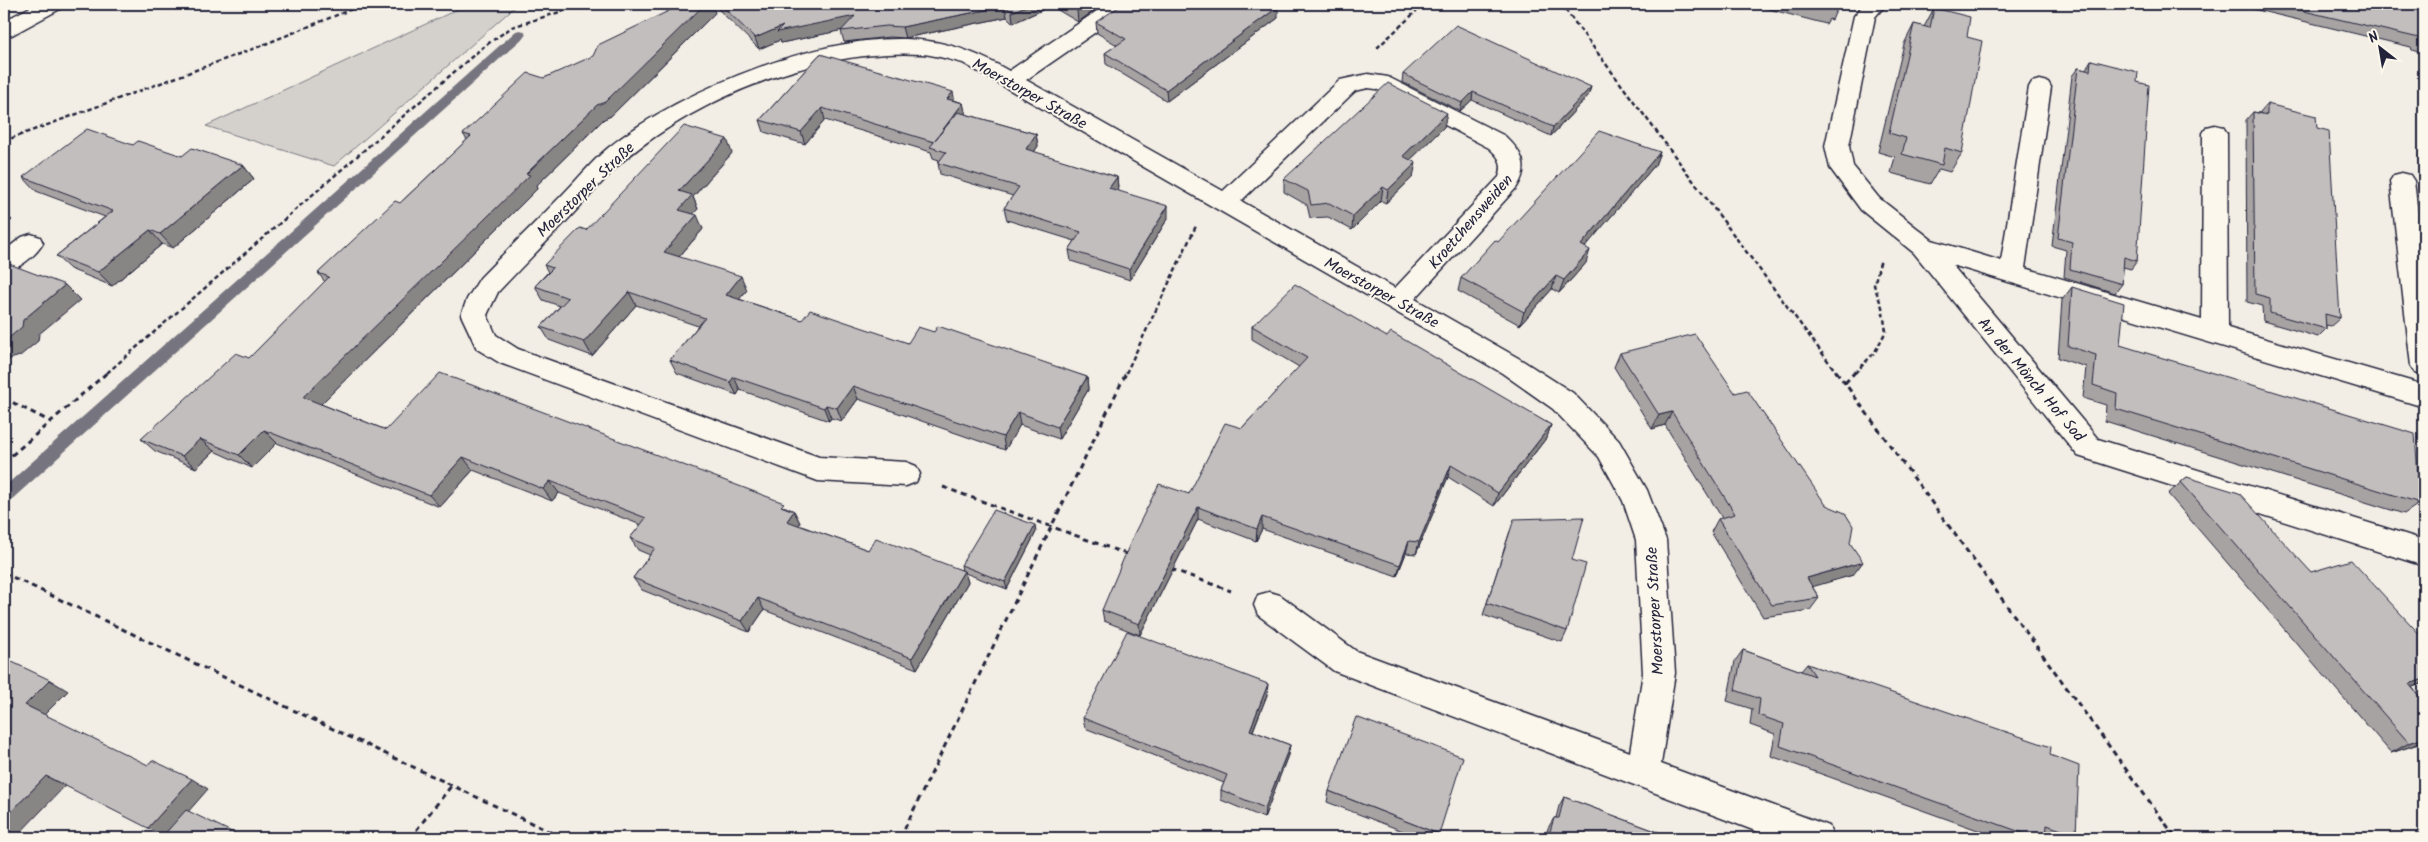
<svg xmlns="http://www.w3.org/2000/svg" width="2428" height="842" viewBox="0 0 2428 842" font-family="Kalam,sans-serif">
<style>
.green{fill:#d4d1cc;stroke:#7b7a84}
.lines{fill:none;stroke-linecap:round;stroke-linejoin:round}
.stream{fill:#76747f;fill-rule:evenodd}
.minor-casing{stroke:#22223b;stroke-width:3}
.path-far1{stroke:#22223b;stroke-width:2.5;stroke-dasharray:4.5 3;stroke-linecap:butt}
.path{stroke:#22223b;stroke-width:3;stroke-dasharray:5.5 4.5;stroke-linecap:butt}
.minor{fill:#fbf7ec;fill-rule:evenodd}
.wall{fill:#a7a3a3;stroke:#22223b}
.shaded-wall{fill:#888585;stroke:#22223b}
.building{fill:#c2bebe;stroke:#22223b}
.labels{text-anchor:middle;stroke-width:4;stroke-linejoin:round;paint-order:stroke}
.street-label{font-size:16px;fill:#22223b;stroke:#fbf7ec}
</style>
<rect width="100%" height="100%" fill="#f2eee5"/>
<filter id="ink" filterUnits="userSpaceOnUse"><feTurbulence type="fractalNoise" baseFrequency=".02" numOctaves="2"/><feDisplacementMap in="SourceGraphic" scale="10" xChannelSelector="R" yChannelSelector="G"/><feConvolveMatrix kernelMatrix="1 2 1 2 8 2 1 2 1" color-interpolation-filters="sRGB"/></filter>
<g filter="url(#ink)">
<path class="green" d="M 469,4 L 518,4 L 334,166 L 206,126 Z"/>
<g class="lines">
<path class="stream" d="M 520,30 L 524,31 L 526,34 L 524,37 L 10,501 L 4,502 L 4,487 L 516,31 Z"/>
<defs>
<path id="minor" d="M 36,4 L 63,4 L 60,9 L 12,35 L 4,37 L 4,21 Z
M 1107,4 L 1132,4 L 1129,9 L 1026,80 L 1223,191 L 1340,80 L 1368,74 L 1388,77 L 1505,136 C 1522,152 1530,166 1517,187 L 1415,299 L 1520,359 L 1573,393 L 1619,441 L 1647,490 L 1666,540 L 1675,673 L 1661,764 L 1829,826 L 1834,838 L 1774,838 L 1334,671 L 1258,615 L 1254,605 L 1258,595 L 1269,592 L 1280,595 L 1356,651 L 1630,752 L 1643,673 L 1636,540 L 1623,501 L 1599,457 L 1553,409 L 1502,373 L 963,63 C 950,60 936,55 922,54 C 821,48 701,96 624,160 C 609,173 596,190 582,204 C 555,234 526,262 498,292 L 487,315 L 496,335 L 518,349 L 819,457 L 906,462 L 916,466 L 920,474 L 916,482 L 906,486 L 818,481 L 500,363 L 477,349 L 461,315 L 467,299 L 480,278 C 508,249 537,221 565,192 C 579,178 592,161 608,148 C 681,89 833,27 928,41 C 958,45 983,56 1009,71 ZM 1368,88 L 1376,89 L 1489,148 C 1499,157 1504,163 1499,177 L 1395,288 L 1241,201 L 1355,91 Z
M 1864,4 L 1886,4 L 1875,17 L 1849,146 L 1853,166 L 1879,198 L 1932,240 L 2001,261 L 2029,87 L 2032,82 L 2040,80 L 2048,82 L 2051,87 L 2025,268 L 2202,320 L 2203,133 L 2207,127 L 2215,125 L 2223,127 L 2227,133 L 2228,328 L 2424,385 L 2424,407 L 1952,265 L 2098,439 L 2424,540 L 2424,566 L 2078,456 L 1914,253 L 1861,210 L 1830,168 L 1825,146 L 1854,16 Z
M 2402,173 L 2410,175 L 2414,181 L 2424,262 L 2424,376 L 2415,373 L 2411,366 L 2390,181 L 2394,175 Z
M 31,234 L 40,237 L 43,243 C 36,256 18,269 4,273 L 4,251 L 22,237 Z"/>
</defs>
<use href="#minor" class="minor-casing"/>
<path class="path-far1" d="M 1561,4 L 1837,373
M 1377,48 L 1424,4
M 4,141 L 258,47 L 364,4
M 107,373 L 483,47 L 512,27 L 585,4
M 1126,373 L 1196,226
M 1855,373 L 1875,352 L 1886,331 L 1882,307 L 1874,285 L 1881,259"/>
<path class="path" d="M 1836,371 L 2176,838
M 1845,383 L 1856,371
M 4,398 L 51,422
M 4,462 L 109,371
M 943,487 L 1129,555
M 1171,569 L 1231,591
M 4,573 L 563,838
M 410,838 L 452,785
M 900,838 L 1127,371"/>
<use href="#minor" class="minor"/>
</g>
<path class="wall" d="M 715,4 L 1104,4 L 1078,22 L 1051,6 L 1013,23 L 1007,17 L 905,38 L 890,37 L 844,42 L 841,31 L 842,30 L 781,43 L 780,40 L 759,49 L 717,8 Z
M 1766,4 L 1839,4 L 1832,20 L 1829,19 L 1826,24 L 1765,8 Z
M 2232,4 L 2424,4 L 2424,54 L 2412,50 L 2411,47 Z
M 1276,6 L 1278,18 L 1167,101 L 1106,64 L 1105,53 L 1117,45 L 1097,33 L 1096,22 Z
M 1934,8 L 1967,37 L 1962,153 L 1950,172 L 1939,169 L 1930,184 L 1891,173 L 1895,157 L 1878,152 L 1904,44 L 1914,24 L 1924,27 Z
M 715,13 L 611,116 L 604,119 L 536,186 L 537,189 L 321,404 L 386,430 L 786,507 L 794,511 L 800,523 L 798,525 L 868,550 L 962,570 L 961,565 L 1036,532 L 1007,589 L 965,573 L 968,582 L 917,669 L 764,610 L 749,632 L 642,590 L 633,578 L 650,555 L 638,550 L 630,538 L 641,525 L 559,493 L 552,501 L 473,470 L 440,507 L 277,443 L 252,468 L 214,451 L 196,468 L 155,451 L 141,439 L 249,358 L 325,282 L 318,273 L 400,203 L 467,140 L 463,134 L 544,78 Z
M 820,54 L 963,103 L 965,114 L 1036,134 L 1038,146 L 1034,152 L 1117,177 L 1118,188 L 1116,191 L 1168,218 L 1130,280 L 1071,261 L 1069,250 L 1075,241 L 1007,220 L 1004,208 L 1013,196 L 940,174 L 938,163 L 939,160 L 933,158 L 931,152 L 825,120 L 805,144 L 764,132 L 760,120 Z
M 2091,60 L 2137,82 L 2137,261 L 2131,269 L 2123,267 L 2122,284 L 2115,293 L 2064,277 L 2066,250 L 2052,246 L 2072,76 L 2078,68 L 2086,70 Z
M 1403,74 L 1591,87 L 1588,96 L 1551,136 L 1472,100 L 1460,111 L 1402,82 Z
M 2267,104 L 2317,128 L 2340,318 L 2331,326 L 2326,325 L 2326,329 L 2318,337 L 2263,321 L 2262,306 L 2247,302 L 2246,120 L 2253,112 L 2260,113 L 2260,112 Z
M 1444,127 L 1410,160 L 1413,177 L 1386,203 L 1381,201 L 1352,230 L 1328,217 L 1310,218 L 1307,205 L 1284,192 L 1284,179 Z
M 133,145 L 182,156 L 243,165 L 254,179 L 173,248 L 162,244 L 112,286 L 70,269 L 56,256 L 105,217 L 36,191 L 23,177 Z
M 1660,152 L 1655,165 L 1585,247 L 1586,263 L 1559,293 L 1552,289 L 1520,325 L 1458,291 L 1461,278 L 1498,242 Z
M 732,153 L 693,197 L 698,209 L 693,214 L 703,229 L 679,257 L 747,290 L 739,299 L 802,320 L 908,343 L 934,332 L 1087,377 L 1088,390 L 1059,439 L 1020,425 L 1005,450 L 858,399 L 842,421 L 831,418 L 829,421 L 740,390 L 737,395 L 677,373 L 670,360 L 698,326 L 636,305 L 592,356 L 549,340 L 541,327 L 560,306 L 543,300 L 535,286 L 548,272 L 544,265 L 586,230 Z
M 2072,287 L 2120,345 L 2420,503 L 2404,514 L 2105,421 L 2106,405 L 2083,398 L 2086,367 L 2058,358 L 2062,300 Z
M 1252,326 L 1387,337 L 1551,425 L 1547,437 L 1494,506 L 1448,477 L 1416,554 L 1406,553 L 1397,576 L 1262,529 L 1256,541 L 1198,519 L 1140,635 L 1104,621 L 1102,610 L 1189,494 L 1242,428 L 1299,367 L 1252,339 Z
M 1620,353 L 1735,393 L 1850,543 L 1853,575 L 1812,586 L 1819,598 L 1810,610 L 1763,617 L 1711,532 L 1718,519 L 1722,518 L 1665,425 L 1652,429 L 1614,367 Z
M 2187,477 L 2311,572 L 2424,639 L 2424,683 L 2412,687 L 2424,702 L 2424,742 L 2391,753 L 2168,494 Z
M 1510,531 L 1572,560 L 1567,631 L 1562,642 L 1483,615 Z
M 1743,650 L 1801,671 L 1807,664 L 2050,755 L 2076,835 L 2071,838 L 2000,838 L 1771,756 L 1775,734 L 1750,725 L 1752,709 L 1727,701 L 1735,661 Z
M 1267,695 L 1253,731 L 1290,745 L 1288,755 L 1264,818 L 1221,800 L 1221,790 L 1224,783 L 1085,728 L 1083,718 Z
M 1329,791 L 1439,834 L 1438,838 L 1421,838 L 1327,802 Z
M 1564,797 L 1674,838 L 1545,838 L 1548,828 L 1554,818 L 1556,818 L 1559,806 Z"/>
<path class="shaded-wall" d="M 705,4 L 712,4 L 715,13 L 611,116 L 604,119 L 536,186 L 537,189 L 315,410 L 303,397 L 526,174 L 597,105 Z
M 1030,4 L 1051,4 L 1051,6 L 1013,23 L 1012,12 Z
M 1087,4 L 1104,4 L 1078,22 L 1077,10 Z
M 1005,6 L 1007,17 L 905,38 L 902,27 Z
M 1278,7 L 1278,18 L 1167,101 L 1166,90 Z
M 855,16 L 858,27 L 781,43 L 780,40 L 759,49 L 755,38 L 783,26 Z
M 1591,87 L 1588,96 L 1551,136 L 1553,127 Z
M 953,92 L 955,103 L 947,99 Z
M 1473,92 L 1472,100 L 1460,111 L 1462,103 Z
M 963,103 L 966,115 L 935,140 Z
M 822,108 L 825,120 L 805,144 L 801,132 Z
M 1447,113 L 1444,127 L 1400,170 L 1403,156 Z
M 1036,134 L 1038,146 L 1028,161 L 1026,149 Z
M 727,139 L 732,153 L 693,197 L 698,209 L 685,223 L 679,210 L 679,191 Z
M 1660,152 L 1655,165 L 1576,258 L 1581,245 Z
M 1416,163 L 1413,177 L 1386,203 L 1388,190 Z
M 243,165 L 254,179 L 173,248 L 160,234 Z
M 1117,177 L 1118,188 L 1110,200 L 1109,188 Z
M 1383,187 L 1381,201 L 1352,230 L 1353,216 Z
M 1168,206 L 1168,218 L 1130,280 L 1129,269 Z
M 4,212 L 12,220 L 4,227 Z
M 697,215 L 703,229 L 671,266 L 664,252 Z
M 150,230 L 162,244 L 112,286 L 98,272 Z
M 1590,250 L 1586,263 L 1559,293 L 1564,280 Z
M 741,276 L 747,290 L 732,308 L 726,295 Z
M 1556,276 L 1552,289 L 1520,325 L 1524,312 Z
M 65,285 L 80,300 L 39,334 L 38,341 L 20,356 L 10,359 L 4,364 L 4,342 L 23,320 Z
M 629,292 L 636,305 L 592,356 L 584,342 Z
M 734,377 L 740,390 L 737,395 L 730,382 Z
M 1087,377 L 1088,390 L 1059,439 L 1057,427 Z
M 853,386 L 858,399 L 842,421 L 837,408 Z
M 826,405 L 831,418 L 829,421 L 824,408 Z
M 1018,412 L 1020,425 L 1005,450 L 1003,437 Z
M 1672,412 L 1665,425 L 1652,429 L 1659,415 Z
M 1551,425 L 1547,437 L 1494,506 L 1498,493 Z
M 264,430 L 277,443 L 252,468 L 239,455 Z
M 200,439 L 214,451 L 196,468 L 182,456 Z
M 463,457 L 473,470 L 440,507 L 429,495 Z
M 1451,465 L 1448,477 L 1416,554 L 1419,542 Z
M 550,481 L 559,493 L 552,501 L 543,489 Z
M 1198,507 L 1198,519 L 1140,635 L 1139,624 Z
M 794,511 L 800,523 L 793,533 L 787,521 Z
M 1262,517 L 1262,529 L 1256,541 L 1257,529 Z
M 1035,525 L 1036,532 L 1007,589 L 1005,582 Z
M 1409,541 L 1406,553 L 1397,576 L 1400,565 Z
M 1863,562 L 1853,575 L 1798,591 L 1807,578 Z
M 964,571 L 968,582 L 917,669 L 912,658 Z
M 758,598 L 764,610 L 749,632 L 742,621 Z
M 2424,679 L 2424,683 L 2392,694 L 2409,684 Z
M 50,680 L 68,691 L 44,715 L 25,705 Z
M 1268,684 L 1267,695 L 1249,740 L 1250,730 Z
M 2424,738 L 2424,742 L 2391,753 L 2409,743 Z
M 1290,745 L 1288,755 L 1264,818 L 1265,808 Z
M 46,776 L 65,786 L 15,838 L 4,838 L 4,819 Z
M 192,779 L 208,789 L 166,837 L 148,828 Z"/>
<path class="building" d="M 683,4 L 705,4 L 605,102 L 597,105 L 526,174 L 530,175 L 303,397 L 386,430 L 440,373 L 784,503 L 781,506 L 794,511 L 787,521 L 868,550 L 876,538 L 964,571 L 912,658 L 758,598 L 742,621 L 633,578 L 655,548 L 630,538 L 646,518 L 550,481 L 543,489 L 463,457 L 429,495 L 264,430 L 239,455 L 200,439 L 182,456 L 141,439 L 236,353 L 249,358 L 329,277 L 318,273 L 395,201 L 400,203 L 471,136 L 463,134 L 528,73 L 544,78 L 593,56 L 598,45 Z
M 720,4 L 1030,4 L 1012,12 L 1005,6 L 902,27 L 887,26 L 841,31 L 855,16 L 777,32 L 783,26 L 755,38 Z
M 1066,4 L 1087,4 L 1077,10 Z
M 1123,4 L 1272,4 L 1278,7 L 1166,90 L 1105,53 L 1126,39 L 1096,22 Z
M 1816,4 L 1835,4 L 1834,8 Z
M 2274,4 L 2424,4 L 2424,43 L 2419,42 L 2419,38 Z
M 1934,8 L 1970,17 L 1967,37 L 1982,41 L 1962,153 L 1945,148 L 1942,165 L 1902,154 L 1906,138 L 1889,133 L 1914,24 L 1930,28 Z
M 1456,25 L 1591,87 L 1553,127 L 1473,92 L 1462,103 L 1403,74 Z
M 820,54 L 953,92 L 947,99 L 963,103 L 935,140 L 958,112 L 1036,134 L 1026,149 L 1117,177 L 1109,188 L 1168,206 L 1129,269 L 1069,250 L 1081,232 L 1004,208 L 1019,187 L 938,163 L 946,152 L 930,147 L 934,142 L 822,108 L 801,132 L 760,120 Z
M 2091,60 L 2138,72 L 2137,82 L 2149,85 L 2137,261 L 2124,257 L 2122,284 L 2070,269 L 2072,242 L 2058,238 L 2078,68 L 2090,71 Z
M 1388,83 L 1447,113 L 1403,156 L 1416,163 L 1388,190 L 1383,187 L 1353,216 L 1329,203 L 1311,205 L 1308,191 L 1284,179 Z
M 2267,104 L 2316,116 L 2317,128 L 2329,131 L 2340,318 L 2325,314 L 2326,329 L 2270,313 L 2270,298 L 2255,294 L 2253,112 L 2267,115 Z
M 684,126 L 727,139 L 679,191 L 692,195 L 679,210 L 697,215 L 664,252 L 741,276 L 726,295 L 802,320 L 810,310 L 908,343 L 918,327 L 934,332 L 938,326 L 1087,377 L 1057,427 L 1018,412 L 1003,437 L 853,386 L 837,408 L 826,405 L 824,408 L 734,377 L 730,382 L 670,360 L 705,318 L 629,292 L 584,342 L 541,327 L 568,298 L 535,286 L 553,268 L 544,265 L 580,228 L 586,230 Z
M 87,129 L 133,145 L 138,141 L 182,156 L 192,148 L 243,165 L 160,234 L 150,230 L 98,272 L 56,256 L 113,211 L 23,177 Z
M 1599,131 L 1660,152 L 1581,245 L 1590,250 L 1564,280 L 1556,276 L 1524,312 L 1461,278 L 1495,240 L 1498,242 Z
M 4,262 L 65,285 L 23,320 L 22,327 L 4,342 Z
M 1295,284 L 1387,337 L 1391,332 L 1551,425 L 1498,493 L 1451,465 L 1419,542 L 1409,541 L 1400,565 L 1262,517 L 1257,529 L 1198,507 L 1139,624 L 1102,610 L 1134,534 L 1159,484 L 1189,494 L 1225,423 L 1242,428 L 1307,358 L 1252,326 Z
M 2072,287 L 2124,303 L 2120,345 L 2415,434 L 2420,503 L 2116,409 L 2117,393 L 2093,385 L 2096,355 L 2068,346 Z
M 1695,334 L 1735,393 L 1747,390 L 1826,505 L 1845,513 L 1853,526 L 1850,543 L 1863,562 L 1807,578 L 1819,598 L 1772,605 L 1718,519 L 1735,514 L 1672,412 L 1659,415 L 1620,353 Z
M 2187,477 L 2239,493 L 2311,572 L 2351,560 L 2424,639 L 2424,679 L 2409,684 L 2424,702 L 2424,738 L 2409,743 L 2181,482 Z
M 994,510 L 1035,525 L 1005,582 L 961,565 Z
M 1584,517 L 1572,560 L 1586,564 L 1567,631 L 1487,603 L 1514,519 Z
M 1127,631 L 1268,684 L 1250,730 L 1290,745 L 1265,808 L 1221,790 L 1227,775 L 1083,718 Z
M 1743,650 L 1815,676 L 1807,664 L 2051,747 L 2050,755 L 2079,766 L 2076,835 L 2047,825 L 2046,838 L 2037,838 L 1780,746 L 1784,724 L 1758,715 L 1760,699 L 1735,690 Z
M 8,660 L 50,680 L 25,705 L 148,765 L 152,760 L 192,779 L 148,828 L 46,776 L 4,819 L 4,663 Z
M 1356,717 L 1463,757 L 1439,834 L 1329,791 Z
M 1564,797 L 1674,838 L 1548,838 L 1554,818 L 1559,818 Z
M 186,810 L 244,838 L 161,838 Z"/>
</g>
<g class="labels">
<g class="street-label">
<text transform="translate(1030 93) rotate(29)" y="6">Moerstorper Straße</text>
<text transform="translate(585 189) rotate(-44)" y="6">Moerstorper Straße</text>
<text transform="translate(1470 221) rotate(-49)" y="6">Kroetchensweiden</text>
<text transform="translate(1382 292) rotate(29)" y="6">Moerstorper Straße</text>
<text transform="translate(2032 379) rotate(50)" y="6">An der Mönch Hof Sod</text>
<text transform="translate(1654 611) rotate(-93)" y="6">Moerstorper Straße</text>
</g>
</g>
<rect width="2428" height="842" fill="none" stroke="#fbf7ec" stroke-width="20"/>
<rect x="10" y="10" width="2408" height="822" fill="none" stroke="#22223b" stroke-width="2" filter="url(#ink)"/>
<g transform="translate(2380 48) rotate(329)" stroke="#fbf7ec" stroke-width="4" paint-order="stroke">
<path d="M0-4L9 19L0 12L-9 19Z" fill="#22223b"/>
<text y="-8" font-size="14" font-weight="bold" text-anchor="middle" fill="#22223b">N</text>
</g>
</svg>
